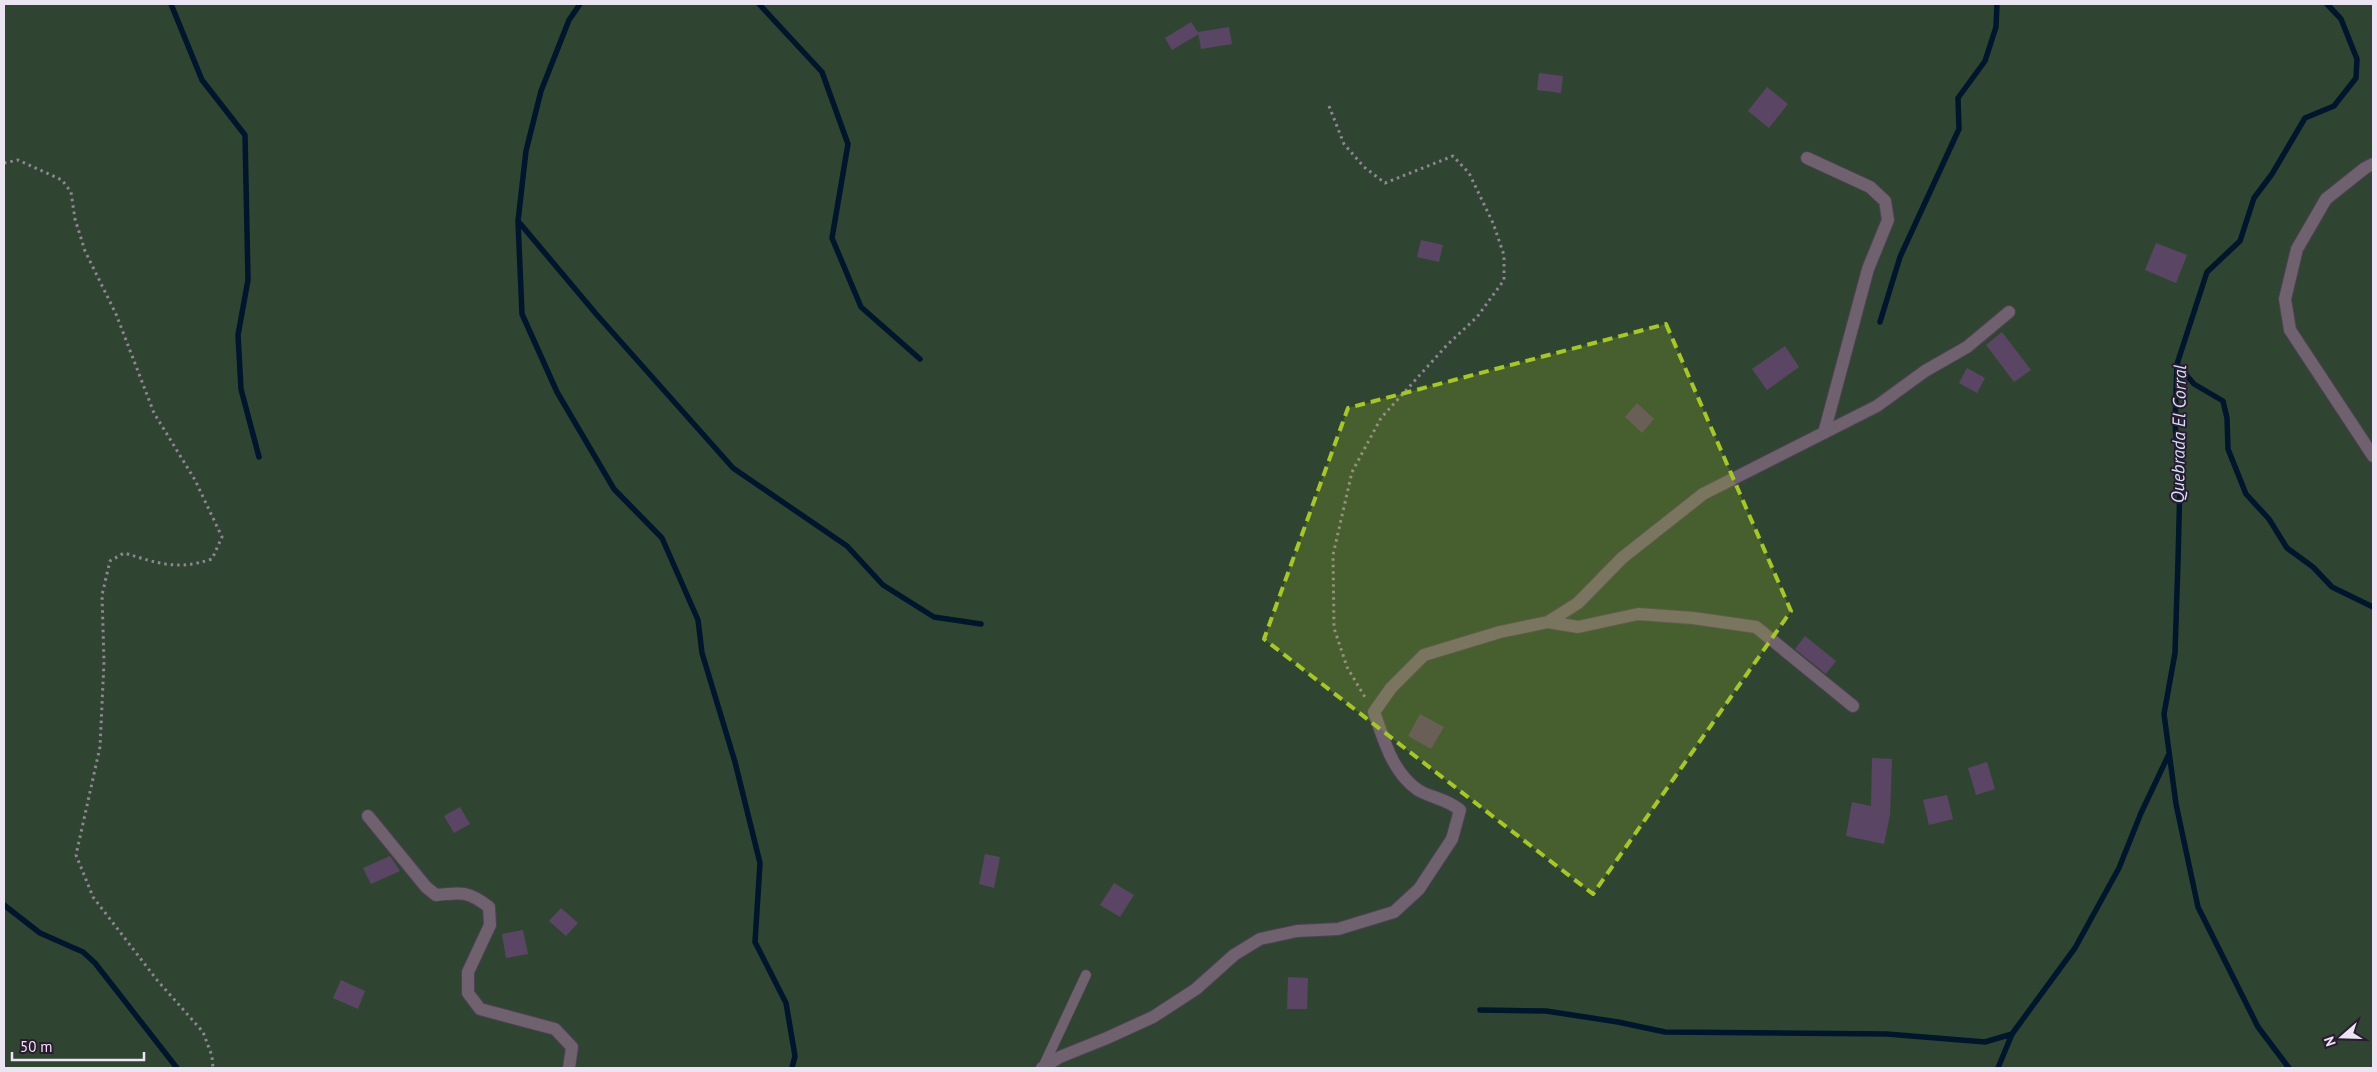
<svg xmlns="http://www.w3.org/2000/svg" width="2377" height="1072" viewBox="0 0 2377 1072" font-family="'PT Sans',sans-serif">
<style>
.green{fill:#304531}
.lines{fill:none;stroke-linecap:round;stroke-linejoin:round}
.stream{stroke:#00162d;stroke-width:5.5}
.building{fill:#5b4565}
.lane-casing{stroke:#4e4055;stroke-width:11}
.street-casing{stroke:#4e4055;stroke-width:14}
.path{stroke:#908496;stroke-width:3;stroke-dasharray:2.5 4;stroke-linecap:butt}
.lane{stroke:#6f616d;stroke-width:10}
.street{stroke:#6f616d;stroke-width:12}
.marked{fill:#a6c821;fill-opacity:0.2;stroke:#a6c821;stroke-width:4;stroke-dasharray:10 6;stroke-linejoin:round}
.labels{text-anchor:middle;stroke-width:4;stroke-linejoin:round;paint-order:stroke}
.water-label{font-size:18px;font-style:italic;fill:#cee3f6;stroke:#2a1b31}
</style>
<rect width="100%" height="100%" fill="#34253b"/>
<path class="green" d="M 4,4 L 2373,4 L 2373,1068 L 4,1068 Z"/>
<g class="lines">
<path class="stream" d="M 171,4 L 202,80 L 245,135 L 248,280 L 238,335 L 241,389 L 259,457
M 580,4 L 569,20 L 541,91 L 526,151 L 518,221 L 522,314 L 557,392 L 614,489 L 662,538 L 698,620 L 702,653 L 735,762 L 760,863 L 755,942 L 786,1003 L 795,1056 L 792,1068
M 759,4 L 822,72 L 848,144 L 832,238 L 861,307 L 920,359
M 518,221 L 597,315 L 733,468 L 847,546 L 883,585 L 934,617 L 981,624
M 1880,322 L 1900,257 L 1959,129 L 1958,98 L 1985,61 L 1996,27 L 1997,4
M 2177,364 L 2194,384 L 2223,401 L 2227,418 L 2228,449 L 2246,494 L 2269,519 L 2287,548 L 2313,567 L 2332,587 L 2373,607
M 4,905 L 40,933 L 83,952 L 95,963 L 177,1068
M 1480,1010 L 1546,1011 L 1618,1022 L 1665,1032 L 1887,1034 L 1985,1042 L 2012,1034 L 2075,948 L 2119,868 L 2141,813 L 2169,754
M 1998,1068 L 2012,1034
M 2289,1068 L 2258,1027 L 2198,907 L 2176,804 L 2164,714 L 2175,653 L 2178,561 L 2180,482 L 2175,423 L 2177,364 L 2207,272 L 2240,241 L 2254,198 L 2272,174 L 2305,118 L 2334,106 L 2356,78 L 2357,59 L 2341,19 L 2327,4"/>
</g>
<path class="building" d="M 1191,22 L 1199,34 L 1172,50 L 1165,38 Z
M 1229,27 L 1232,44 L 1201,49 L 1198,32 Z
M 1539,73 L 1563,76 L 1561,93 L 1537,90 Z
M 1767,87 L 1788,104 L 1769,128 L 1748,111 Z
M 1421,240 L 1443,245 L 1439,262 L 1417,257 Z
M 2156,243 L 2187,255 L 2176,283 L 2145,270 Z
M 2002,332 L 2031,370 L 2014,382 L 1986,345 Z
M 1785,346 L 1799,367 L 1767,390 L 1752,369 Z
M 1967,368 L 1985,378 L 1977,393 L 1959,383 Z
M 1637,403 L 1654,419 L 1642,433 L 1625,417 Z
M 1805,636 L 1836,661 L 1826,674 L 1795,649 Z
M 1420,714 L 1444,727 L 1431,749 L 1408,736 Z
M 1872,758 L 1892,759 L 1890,815 L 1884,844 L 1846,836 L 1852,802 L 1871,806 Z
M 1987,762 L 1995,789 L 1976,795 L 1968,768 Z
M 1947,795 L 1953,819 L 1929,825 L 1923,800 Z
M 460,807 L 470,824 L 454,833 L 444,816 Z
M 985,854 L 1000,857 L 994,888 L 979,884 Z
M 390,856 L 400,871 L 371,884 L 363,868 Z
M 1114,883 L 1134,895 L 1120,917 L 1100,905 Z
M 561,908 L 578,923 L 566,936 L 549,921 Z
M 523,930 L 528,954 L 506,958 L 502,934 Z
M 1288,977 L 1308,978 L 1307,1009 L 1287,1009 Z
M 341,980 L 365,991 L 358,1009 L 333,998 Z"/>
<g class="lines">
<defs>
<path id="lane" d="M 1043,1067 L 1086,975"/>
<path id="street" d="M 1807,158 L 1870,187 L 1885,201 L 1888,220 L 1868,269 L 1824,433
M 2373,164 L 2365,168 L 2326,199 L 2297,249 L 2285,299 L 2290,330 L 2373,456
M 1548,622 L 1578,627 L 1638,614 L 1693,618 L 1756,627 L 1853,706
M 368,816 L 426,887 L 436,895 C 461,892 468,891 489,907 L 490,925 L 468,972 L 468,993 L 480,1009 L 555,1029 L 572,1047 L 569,1068
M 1042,1068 L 1060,1057 L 1107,1038 L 1153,1017 L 1196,989 L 1234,955 L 1260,939 L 1297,931 L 1338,929 L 1394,912 L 1419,889 L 1452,839 L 1460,810 C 1445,798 1431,798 1418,790 C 1392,772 1384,740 1374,712 L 1391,688 L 1424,655 L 1500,632 L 1548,622 L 1578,603 L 1622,558 L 1703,494 L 1877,406 L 1925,371 L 1967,347 L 2009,312"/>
</defs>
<use href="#lane" class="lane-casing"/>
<use href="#street" class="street-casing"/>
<path class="path" d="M 1329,106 L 1344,144 L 1364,167 L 1385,183 L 1453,156 L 1469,173 L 1493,223 L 1504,255 L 1504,280 L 1477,317 L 1447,345 L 1381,418 L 1352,472 L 1333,555 L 1334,628 L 1347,667 L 1366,699
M 4,163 L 18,160 L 62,180 L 71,192 L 75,219 L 85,251 L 116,314 L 154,413 L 195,480 L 222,537 L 212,559 C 176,571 158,563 124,553 L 110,561 L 102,595 L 104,662 L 100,747 L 76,855 L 93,897 L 157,980 L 203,1032 L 212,1056 L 213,1068"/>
<use href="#lane" class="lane"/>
<use href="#street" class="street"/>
</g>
<path class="marked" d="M 1666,324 L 1791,611 L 1593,894 L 1264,639 L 1348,408 Z"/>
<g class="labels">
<g class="water-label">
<text transform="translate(2179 434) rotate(-89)" y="6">Quebrada El Corral</text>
</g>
</g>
<rect width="2377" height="1072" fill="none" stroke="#ede4f3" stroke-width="10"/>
<g transform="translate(2342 1037) rotate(250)" stroke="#2a1b31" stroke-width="4" paint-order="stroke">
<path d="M0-4L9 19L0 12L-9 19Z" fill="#ede4f3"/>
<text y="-8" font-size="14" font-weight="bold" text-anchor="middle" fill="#ede4f3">N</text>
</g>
<path d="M12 1052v8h132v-8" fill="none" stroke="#ede4f3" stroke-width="2.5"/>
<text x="20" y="1052" font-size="15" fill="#ede4f3" stroke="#2a1b31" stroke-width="4" paint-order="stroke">50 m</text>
</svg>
